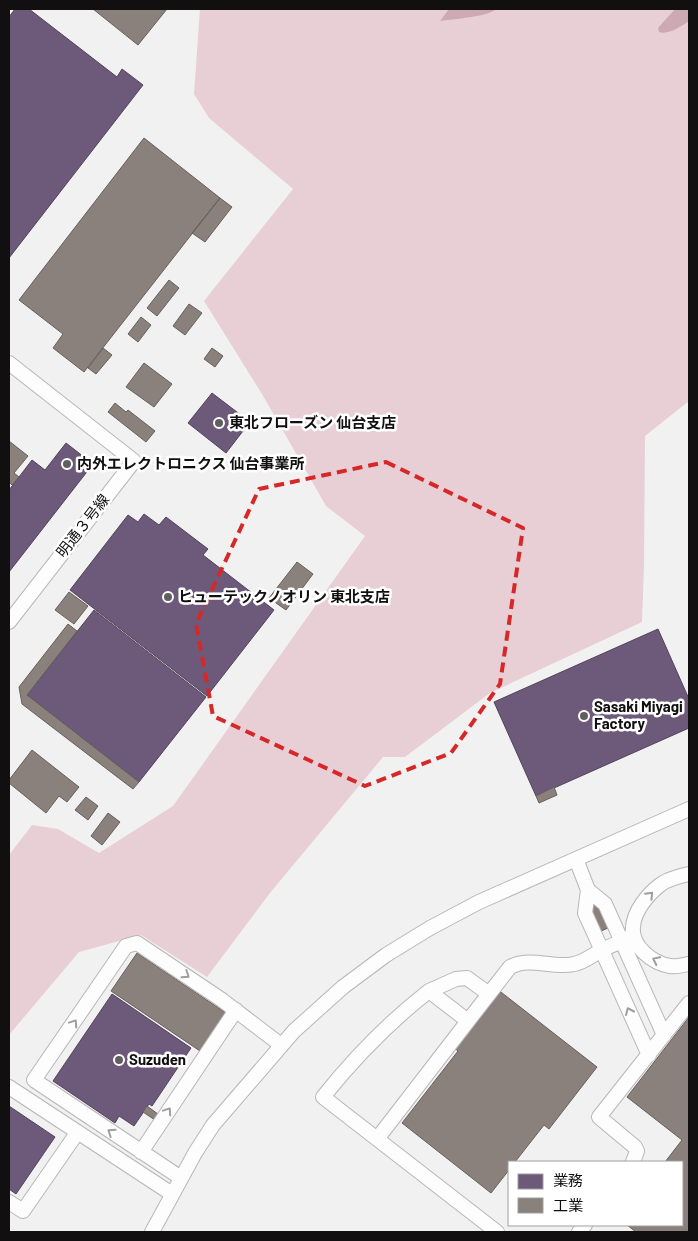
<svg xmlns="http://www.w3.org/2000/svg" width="698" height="1241" viewBox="0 0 698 1241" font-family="Barlow,'Noto Sans JP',sans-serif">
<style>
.green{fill:#e8cfd6}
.water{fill:#cda9b3}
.offices{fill:#6d597a;stroke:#51435a}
.industry{fill:#8a817c;stroke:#665f5c}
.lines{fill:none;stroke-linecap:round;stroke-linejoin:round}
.minor-casing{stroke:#b8b6b7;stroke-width:16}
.minor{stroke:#fdfdfd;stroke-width:14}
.oneway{stroke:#9f9e9e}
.marked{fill:none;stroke:#d62828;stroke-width:4;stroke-dasharray:10 6;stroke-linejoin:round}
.poi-dot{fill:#605e5f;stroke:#fff;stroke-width:2}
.labels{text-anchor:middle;stroke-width:5;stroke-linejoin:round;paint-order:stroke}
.poi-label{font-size:15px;font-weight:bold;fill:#110f10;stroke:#fff;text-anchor:start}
.street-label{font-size:15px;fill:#110f10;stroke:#fff}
</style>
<rect width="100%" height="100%" fill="#f2f1f1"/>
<path class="green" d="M 200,9 L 689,9 L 689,401 L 645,436 L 644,566 L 642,622 L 490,693 L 405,757 L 383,757 L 270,893 L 207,977 L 141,935 L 79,952 L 9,1035 L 9,896 L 10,895 L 9,855 L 32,825 L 58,829 L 99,853 L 173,806 L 365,536 L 326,506 L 262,394 L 204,301 L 293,189 L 209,118 L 194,94 Z"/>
<path class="water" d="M 449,9 L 496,9 C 488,17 453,19 440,21 Z
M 675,9 L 689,9 L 688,22 C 679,27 669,35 659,32 L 658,28 Z"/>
<path class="offices" d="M 15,9 L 29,9 L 117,77 L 122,69 L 143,85 L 9,258 L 9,17 Z
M 212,393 L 250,422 L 226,453 L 188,423 Z
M 66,443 L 93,464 L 9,572 L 9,490 L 32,460 L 45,470 Z
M 144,514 L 159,525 L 166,517 L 208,549 L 203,555 L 274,610 L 207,696 L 70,590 L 128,515 L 138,522 Z
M 94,610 L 206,697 L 139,782 L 27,695 Z
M 658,629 L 689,699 L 689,728 L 536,796 L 494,702 Z
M 112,994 L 191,1048 L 152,1106 L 149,1104 L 134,1126 L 119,1116 L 115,1123 L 53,1081 Z
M 9,1106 L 55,1137 L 16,1194 L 9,1189 Z"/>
<path class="industry" d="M 93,9 L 167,9 L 138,45 Z
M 144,138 L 220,198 L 84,372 L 53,348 L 63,334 L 19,300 Z
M 220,198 L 232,207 L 205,242 L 192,233 Z
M 169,280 L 179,288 L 157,316 L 147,308 Z
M 189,304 L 202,313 L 185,335 L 173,326 Z
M 141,317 L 151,325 L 138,342 L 128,334 Z
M 103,348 L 112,355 L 96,374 L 88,368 Z
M 212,348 L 223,356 L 215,367 L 204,359 Z
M 144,363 L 172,384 L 154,407 L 126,387 Z
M 115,403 L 126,412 L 128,410 L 155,431 L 146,442 L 108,412 Z
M 9,441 L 28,456 L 14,473 L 19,477 L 12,485 L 9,482 Z
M 297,562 L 313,574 L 286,610 L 269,598 Z
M 69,592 L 88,606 L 74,624 L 55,610 Z
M 68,624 L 77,631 L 27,695 L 139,782 L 133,789 L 22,704 L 19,687 Z
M 32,750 L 79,787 L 67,802 L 59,796 L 46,813 L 9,783 L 9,780 Z
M 554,787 L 557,795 L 539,803 L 536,796 Z
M 86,797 L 98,806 L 88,820 L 75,810 Z
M 108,813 L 120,822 L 102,845 L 91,836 Z
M 597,903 L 608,928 L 601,931 L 589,907 Z
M 137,953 L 226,1013 L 200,1051 L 111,991 Z
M 497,989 L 597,1067 L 549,1129 L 544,1125 L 515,1162 L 509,1162 L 509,1170 L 491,1193 L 402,1123 L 458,1051 L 453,1047 Z
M 689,1017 L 689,1232 L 636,1232 L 627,1225 L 682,1225 L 682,1162 L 665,1162 L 682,1140 L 627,1097 Z
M 147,1106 L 162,1117 L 158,1122 L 143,1112 Z"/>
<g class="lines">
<defs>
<path id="minor" d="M 9,363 L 134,461 L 9,622
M 576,859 L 588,890 L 585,913 L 649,1055
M 689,874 C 680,876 667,879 660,885 C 648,894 634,911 633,927 C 631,946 652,963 670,966 C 676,967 683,965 689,964
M 588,890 L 605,904 L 664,1035
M 429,991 C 389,1022 355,1057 323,1097 L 497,1232
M 489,994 L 467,978 L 456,979 L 429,991 L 468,1021 L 510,967 C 531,956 552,969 574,964 C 585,962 592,955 602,950 C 612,945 623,941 633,935
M 9,1087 L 172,1194
M 377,1139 L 468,1021
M 141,1152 L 236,1010
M 633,1162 L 637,1151 L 635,1147 L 599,1117 L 689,1003
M 181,1178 L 34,1080 L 126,946 L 137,943 L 222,1000 L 281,1045
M 9,1202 L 23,1211 L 77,1133
M 152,1232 L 195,1153 L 213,1125 L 294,1031 L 343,987 L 386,955 L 430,928 L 479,902 L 689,809
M 579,1232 L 585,1225"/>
</defs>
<use href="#minor" class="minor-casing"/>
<use href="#minor" class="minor"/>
</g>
<defs><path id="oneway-chevron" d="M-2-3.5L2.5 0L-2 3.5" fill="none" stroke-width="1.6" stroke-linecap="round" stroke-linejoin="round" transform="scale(1.25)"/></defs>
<g class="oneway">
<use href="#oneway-chevron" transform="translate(650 895) rotate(-46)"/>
<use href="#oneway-chevron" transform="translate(656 960) rotate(-154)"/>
<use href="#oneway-chevron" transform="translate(186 975) rotate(34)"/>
<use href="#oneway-chevron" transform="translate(629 1011) rotate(-114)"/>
<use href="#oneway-chevron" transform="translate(74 1023) rotate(-56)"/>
<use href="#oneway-chevron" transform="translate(168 1111) rotate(-56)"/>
<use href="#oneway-chevron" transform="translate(111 1132) rotate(-146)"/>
</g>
<path class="marked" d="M 386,462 L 523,528 L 500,684 L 451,753 L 365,786 L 213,716 L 196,624 L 259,489 Z"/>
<g class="poi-dot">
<circle cx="219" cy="423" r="5"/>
<circle cx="67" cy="464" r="5"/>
<circle cx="168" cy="597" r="5"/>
<circle cx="584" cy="716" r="5"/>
<circle cx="119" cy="1060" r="5"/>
</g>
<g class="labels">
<g class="poi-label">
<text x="229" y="428">東北フローズン 仙台支店</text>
<text x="77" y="469">内外エレクトロニクス 仙台事業所</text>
<text x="178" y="602">ヒューテックノオリン 東北支店</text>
<text x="594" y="712">Sasaki Miyagi<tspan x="594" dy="17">Factory</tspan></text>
<text x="129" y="1065">Suzuden</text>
</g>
<g class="street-label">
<text transform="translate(83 526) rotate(-52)" y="5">明通３号線</text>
</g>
</g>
<rect width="698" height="1241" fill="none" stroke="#110f10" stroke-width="20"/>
<rect x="508" y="1161" width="175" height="65" fill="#ffffff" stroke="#a09f9f"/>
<rect x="518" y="1174" width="25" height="15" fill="#6d597a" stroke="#a09f9f"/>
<text x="553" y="1186" font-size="15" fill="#110f10">業務</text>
<rect x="518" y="1198" width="25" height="15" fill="#8a817c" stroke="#a09f9f"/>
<text x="553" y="1211" font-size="15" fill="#110f10">工業</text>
</svg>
